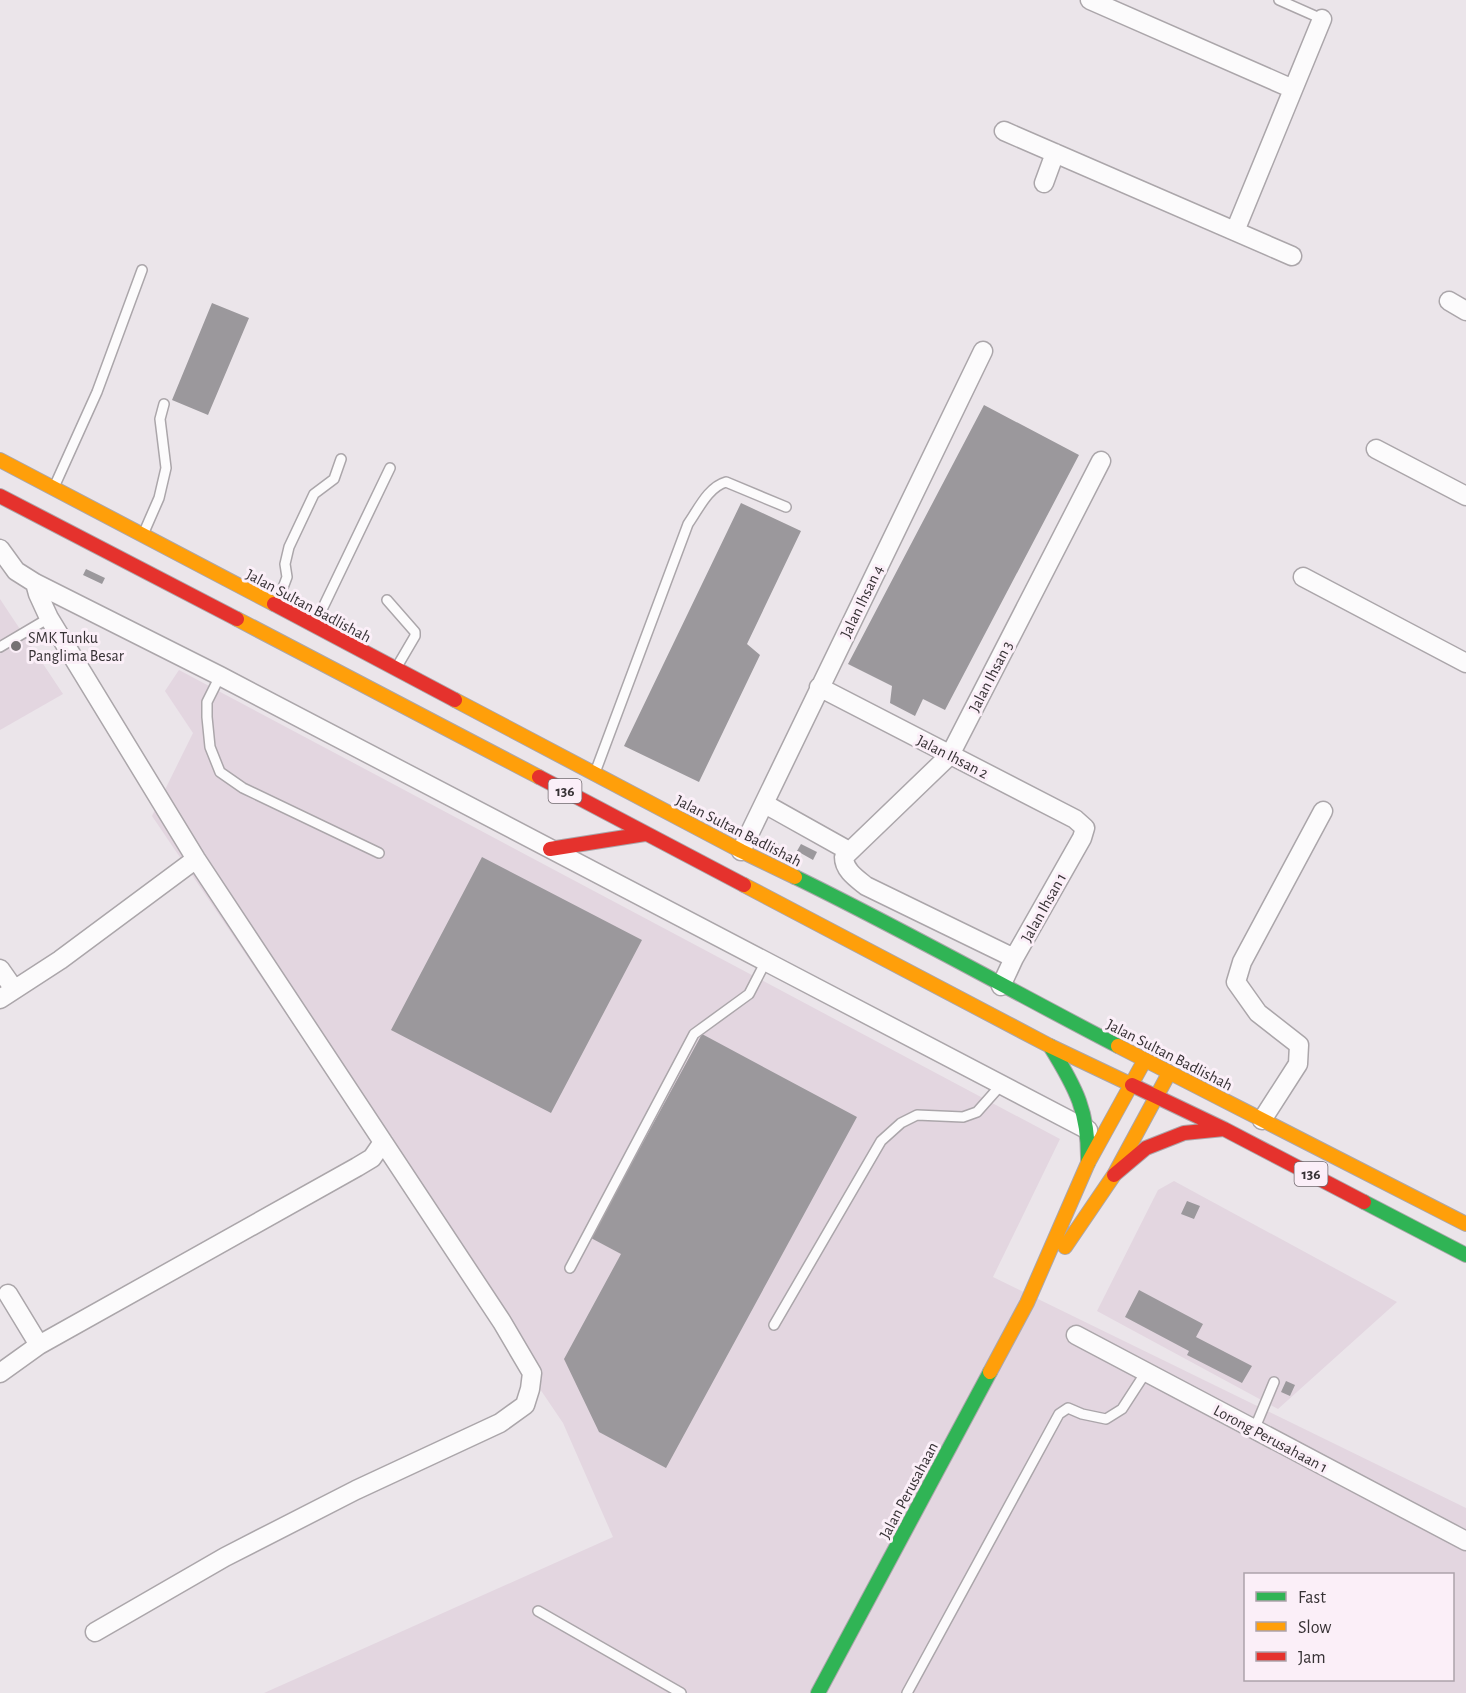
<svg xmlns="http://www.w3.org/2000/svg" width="1466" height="1693" viewBox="0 0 1466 1693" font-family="'Alegreya Sans',sans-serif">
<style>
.built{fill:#e3d6e0;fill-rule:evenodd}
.building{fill:#9b989c}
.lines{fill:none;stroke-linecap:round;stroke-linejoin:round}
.lane-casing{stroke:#aba6aa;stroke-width:12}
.street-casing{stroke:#aba6aa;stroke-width:21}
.fast-casing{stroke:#aba6aa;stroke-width:16}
.slow-casing{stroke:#aba6aa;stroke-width:16}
.jam-casing{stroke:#aba6aa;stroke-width:16}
.lane{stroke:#fcfbfc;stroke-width:9}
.street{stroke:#fcfbfc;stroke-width:18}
.fast{stroke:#30b455;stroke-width:14}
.slow{stroke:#ff9f0a;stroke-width:14}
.jam{stroke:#e5322d;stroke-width:14}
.poi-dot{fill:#767174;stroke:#fbeff8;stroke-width:2}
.labels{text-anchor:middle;stroke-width:6;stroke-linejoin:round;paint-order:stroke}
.shield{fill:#fbeff8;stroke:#726b70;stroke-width:1.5}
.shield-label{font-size:15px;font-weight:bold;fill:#373235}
.street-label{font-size:16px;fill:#373235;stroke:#fbeff8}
.poi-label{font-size:16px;fill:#373235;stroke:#fbeff8;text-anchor:start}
</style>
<rect width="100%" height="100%" fill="#ebe5ea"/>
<path class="built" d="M 0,599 L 63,694 L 0,730 Z
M 179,670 L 1060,1139 L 993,1277 L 1466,1508 L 1466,1693 L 264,1693 L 613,1537 L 563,1423 L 152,816 L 193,733 L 165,691 ZM 1246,1574 L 1452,1574 L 1452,1680 L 1246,1680 Z
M 1174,1181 L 1397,1302 L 1278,1409 L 1097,1311 L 1158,1190 Z"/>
<path class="building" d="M 212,303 L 249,318 L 208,415 L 172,400 Z
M 984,405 L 1079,455 L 945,710 L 923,699 L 915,716 L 890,703 L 892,686 L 848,664 Z
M 741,503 L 801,531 L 747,644 L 760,655 L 699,782 L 624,746 Z
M 86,569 L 105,578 L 102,584 L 83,575 Z
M 801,844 L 817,852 L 813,860 L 797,851 Z
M 482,857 L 642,940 L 551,1113 L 391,1030 Z
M 702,1034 L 857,1117 L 666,1468 L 599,1432 L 564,1359 L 621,1254 L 591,1238 Z
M 1187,1201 L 1200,1206 L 1194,1219 L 1181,1214 Z
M 1139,1290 L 1203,1324 L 1196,1337 L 1252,1366 L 1242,1383 L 1187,1355 L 1189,1351 L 1125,1317 Z
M 1286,1381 L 1295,1385 L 1290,1396 L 1281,1392 Z"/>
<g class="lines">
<defs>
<path id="lane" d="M 1279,0 L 1322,19
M 55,485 L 97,392 L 142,270
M 145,530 L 159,498 L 166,468 L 160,419 L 164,404
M 387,600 L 415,632 L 415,636 L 398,665
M 278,601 L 287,577 L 285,564 L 289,547 L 314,494 L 334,479 L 341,459
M 316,622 L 390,468
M 0,647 L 49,618
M 220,676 L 207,702 L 207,717 L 210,747 L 220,772 L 243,788 L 379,853
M 596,770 L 688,524 C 698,510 708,487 726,482 L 786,507
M 570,1268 L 694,1034 L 749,994 L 766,961
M 774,1325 L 881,1141 L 901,1123 L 917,1115 L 963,1117 L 977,1112 L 1001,1085
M 1254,1430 L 1274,1382
M 538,1611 L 681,1693
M 907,1693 L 1059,1414 L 1068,1408 L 1082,1414 L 1106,1419 L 1122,1409 L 1146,1372"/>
<path id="street" d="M 1090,0 L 1293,89
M 1004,131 L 1292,256
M 1044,183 L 1055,153
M 1235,231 L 1322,19
M 1449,301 L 1466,311
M 1376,449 L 1466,496
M 0,549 L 16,571 L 35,583 L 220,676 L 1088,1130
M 1303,577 L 1466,663
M 35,583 L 38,594 L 49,618 L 196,859 L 502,1322 L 532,1373 L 530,1389 L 525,1405 L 500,1423 L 356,1490 L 225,1557 L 95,1632
M 819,687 L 1075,819 L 1085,828 L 1082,838 L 1014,958 L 1001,986
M 765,804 L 849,851
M 741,851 L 983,351
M 1014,958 L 866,886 C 856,878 844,870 844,857 L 950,755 L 1101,461
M 0,969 L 14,989
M 0,999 L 60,960 L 196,859
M 1262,1120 L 1298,1064 L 1299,1045 L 1258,1013 L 1236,982 L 1242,962 L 1323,811
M 8,1294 L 39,1345
M 1076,1335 L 1466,1541
M 0,1373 L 39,1345 L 357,1167 L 372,1158 L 383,1142"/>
<path id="fast" d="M 795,877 C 904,930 1010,990 1118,1046
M 1050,1046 C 1076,1088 1089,1112 1088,1163
M 1364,1202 L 1466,1255
M 818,1693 L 990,1372"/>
<path id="slow" d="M 0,460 L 274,604
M 237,619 L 539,777
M 455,700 L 741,851 L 795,877
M 744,885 L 1050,1046 L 1132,1085
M 1118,1046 L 1466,1224
M 1065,1247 L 1114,1175 L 1167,1077
M 990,1372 L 1027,1303 L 1088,1163 L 1142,1065"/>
<path id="jam" d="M 0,496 L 237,619
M 274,604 L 455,700
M 539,777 L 744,885
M 550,849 L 645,834
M 1132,1085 L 1224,1129 L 1364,1202
M 1114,1175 L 1146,1148 L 1184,1133 L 1224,1129"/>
</defs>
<use href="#lane" class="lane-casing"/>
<use href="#street" class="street-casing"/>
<use href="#fast" class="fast-casing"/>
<use href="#slow" class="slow-casing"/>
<use href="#jam" class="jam-casing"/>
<use href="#lane" class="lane"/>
<use href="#street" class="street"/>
<use href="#fast" class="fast"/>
<use href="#slow" class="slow"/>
<use href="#jam" class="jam"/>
</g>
<circle class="poi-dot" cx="16" cy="646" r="6"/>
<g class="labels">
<g class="shield">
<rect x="548.5" y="779" width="33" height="24" rx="4.5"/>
<rect x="1294.5" y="1162" width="33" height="24" rx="4.5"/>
</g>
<g class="shield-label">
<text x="565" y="796">136</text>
<text x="1311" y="1179">136</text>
</g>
<g class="street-label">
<text transform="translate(861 601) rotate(-64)" y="6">Jalan Ihsan 4</text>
<text transform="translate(309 605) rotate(28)" y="6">Jalan Sultan Badlishah</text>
<text transform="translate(990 676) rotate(-63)" y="6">Jalan Ihsan 3</text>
<text transform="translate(953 756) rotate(27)" y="6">Jalan Ihsan 2</text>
<text transform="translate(739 830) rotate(27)" y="6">Jalan Sultan Badlishah</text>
<text transform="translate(1043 907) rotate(-61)" y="6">Jalan Ihsan 1</text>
<text transform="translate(1170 1054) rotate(27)" y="6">Jalan Sultan Badlishah</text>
<text transform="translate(1271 1438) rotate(28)" y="6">Lorong Perusahaan 1</text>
<text transform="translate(908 1490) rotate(-62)" y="6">Jalan Perusahaan</text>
</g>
<g class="poi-label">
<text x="28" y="643">SMK Tunku<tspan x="28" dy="18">Panglima Besar</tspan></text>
</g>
</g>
<rect x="1244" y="1573" width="210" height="108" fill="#fbeff8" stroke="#ada3aa" stroke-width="1.5"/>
<rect x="1256" y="1592" width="30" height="9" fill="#30b455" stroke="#ada3aa" stroke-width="1.5"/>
<text x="1298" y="1603" font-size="18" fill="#373235">Fast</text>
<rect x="1256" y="1622" width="30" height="9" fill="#ff9f0a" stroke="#ada3aa" stroke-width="1.5"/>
<text x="1298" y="1633" font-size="18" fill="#373235">Slow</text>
<rect x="1256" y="1652" width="30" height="9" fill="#e5322d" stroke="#ada3aa" stroke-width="1.5"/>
<text x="1298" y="1663" font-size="18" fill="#373235">Jam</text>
</svg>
